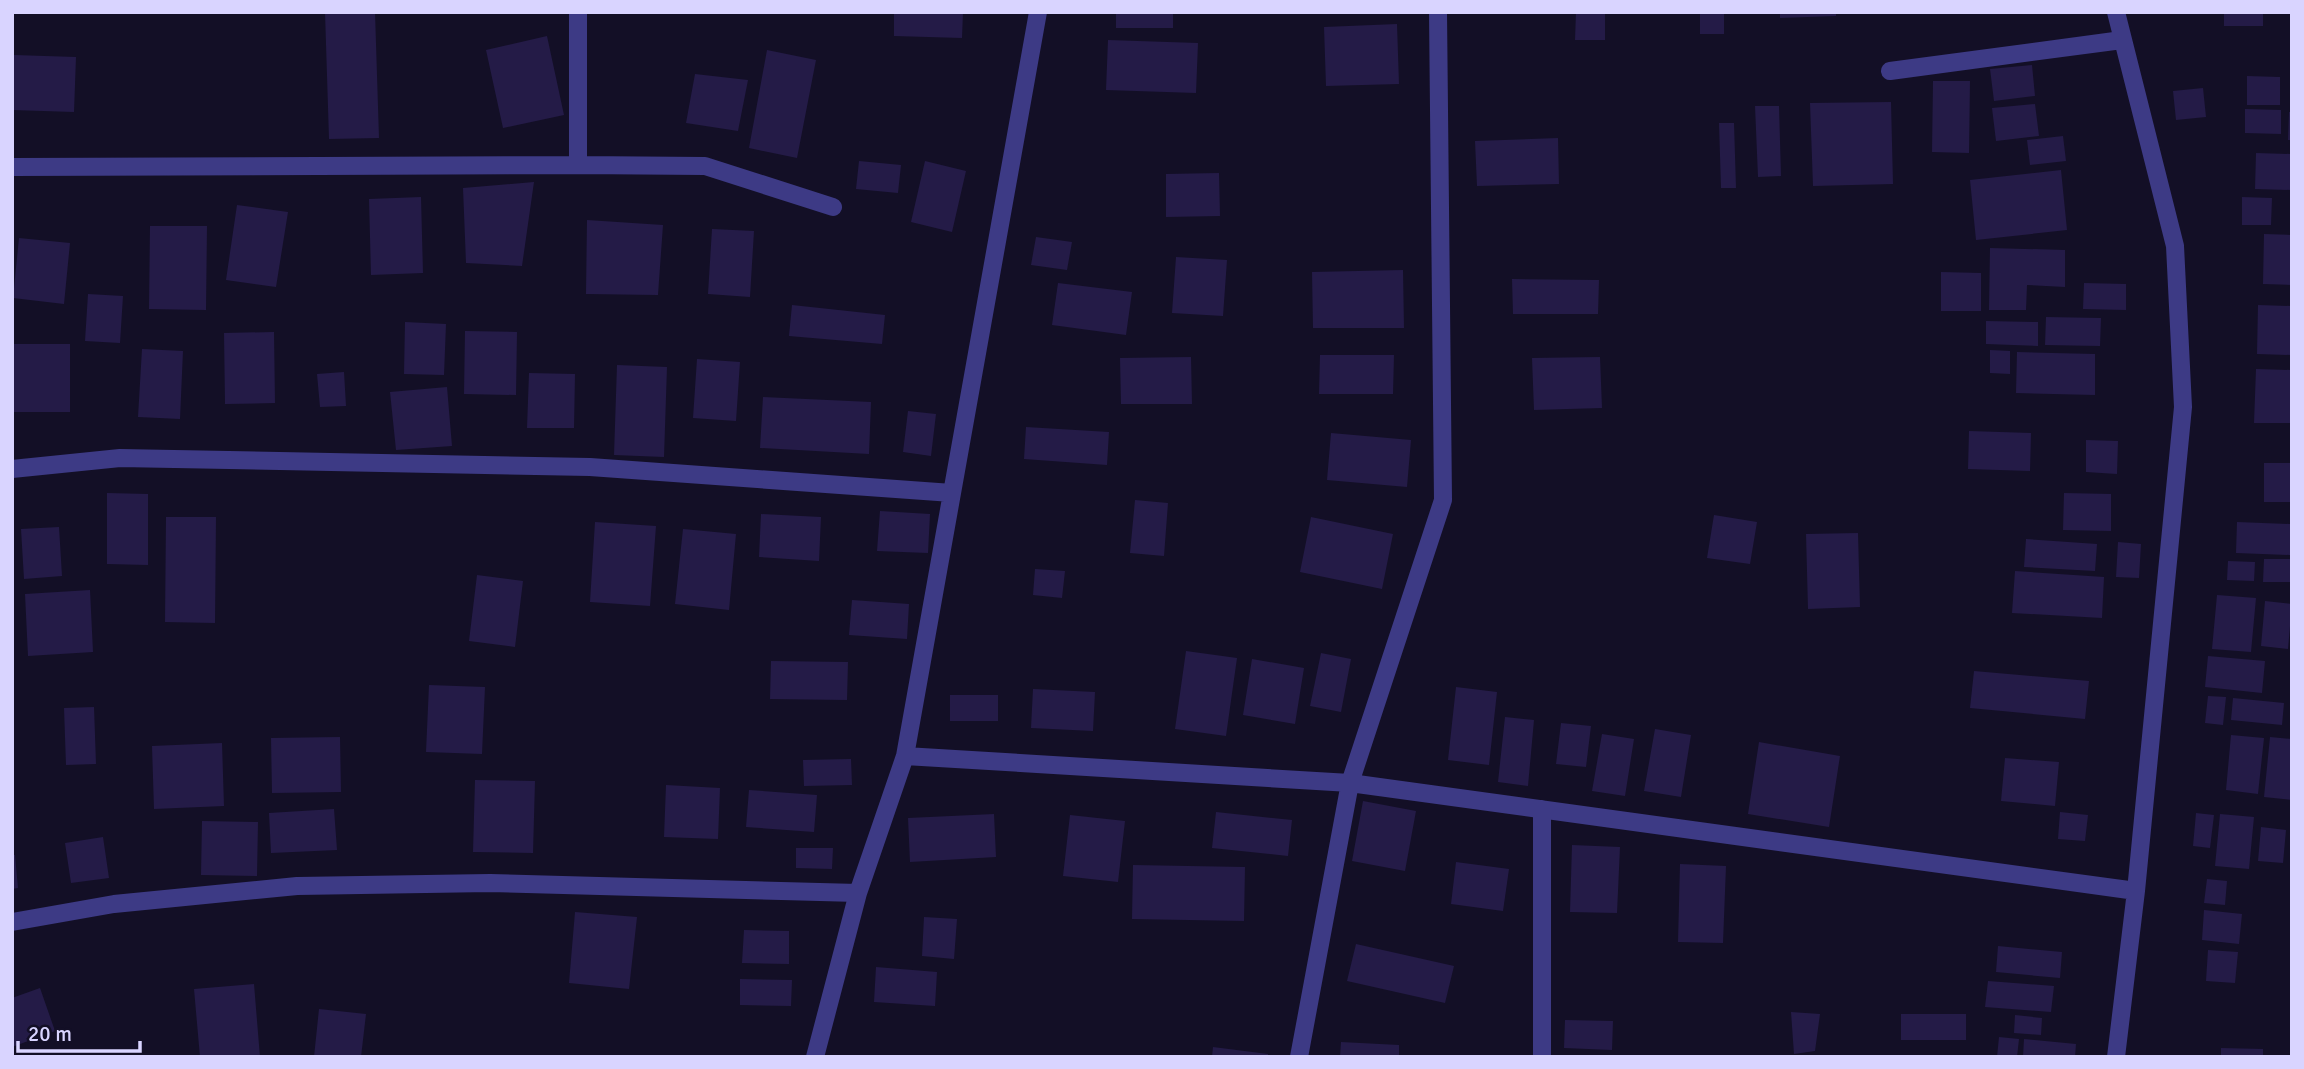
<svg xmlns="http://www.w3.org/2000/svg" width="2304" height="1069" viewBox="0 0 2304 1069" font-family="Signika,sans-serif">
<style>
.building{fill:#241b47}
.lines{fill:none;stroke-linecap:round;stroke-linejoin:round}
.street{stroke:#3d3a85;stroke-width:18}
</style>
<rect width="100%" height="100%" fill="#130f26"/>
<path class="building" d="M 325,12 L 375,12 L 379,138 L 329,139 Z
M 894,12 L 963,12 L 962,38 L 894,36 Z
M 1116,12 L 1173,12 L 1173,28 L 1116,28 Z
M 1576,12 L 1605,13 L 1605,40 L 1575,40 Z
M 1700,12 L 1724,12 L 1724,34 L 1700,34 Z
M 1780,12 L 1836,12 L 1836,16 L 1780,18 Z
M 2224,12 L 2263,12 L 2263,26 L 2224,26 Z
M 1397,24 L 1399,84 L 1326,86 L 1324,27 Z
M 547,36 L 564,115 L 503,128 L 486,50 Z
M 1108,40 L 1198,43 L 1196,93 L 1106,90 Z
M 767,50 L 816,60 L 797,158 L 749,148 Z
M 14,55 L 76,57 L 74,112 L 12,110 Z
M 2032,65 L 2035,96 L 1994,101 L 1990,69 Z
M 695,74 L 748,80 L 738,131 L 686,123 Z
M 2247,76 L 2280,77 L 2280,105 L 2247,105 Z
M 1933,81 L 1970,81 L 1969,153 L 1932,152 Z
M 2203,88 L 2206,117 L 2176,120 L 2173,91 Z
M 1891,102 L 1893,184 L 1813,186 L 1810,103 Z
M 2035,104 L 2039,136 L 1996,141 L 1992,108 Z
M 1755,106 L 1779,106 L 1781,176 L 1758,177 Z
M 2245,109 L 2281,110 L 2281,134 L 2245,133 Z
M 2289,112 L 2292,112 L 2292,140 L 2288,140 Z
M 1719,123 L 1734,123 L 1736,188 L 1721,188 Z
M 2063,136 L 2066,161 L 2030,165 L 2027,140 Z
M 1558,138 L 1559,184 L 1477,186 L 1475,141 Z
M 2256,153 L 2292,154 L 2292,190 L 2255,189 Z
M 859,161 L 901,165 L 898,193 L 856,189 Z
M 925,161 L 966,171 L 952,232 L 911,222 Z
M 2061,170 L 2067,230 L 1976,240 L 1970,180 Z
M 1219,173 L 1220,216 L 1166,217 L 1166,174 Z
M 534,182 L 522,266 L 466,263 L 463,188 Z
M 421,197 L 423,273 L 371,275 L 369,199 Z
M 2242,197 L 2272,198 L 2271,225 L 2242,225 Z
M 237,205 L 288,212 L 276,287 L 226,280 Z
M 587,220 L 663,225 L 658,295 L 586,294 Z
M 150,226 L 207,226 L 206,310 L 149,309 Z
M 712,229 L 754,231 L 750,297 L 708,294 Z
M 2264,234 L 2292,235 L 2292,285 L 2263,284 Z
M 1036,237 L 1072,242 L 1067,270 L 1031,265 Z
M 19,238 L 70,243 L 64,304 L 13,298 Z
M 1990,248 L 2065,250 L 2065,287 L 2027,285 L 2026,310 L 1989,310 Z
M 1176,257 L 1227,260 L 1223,316 L 1172,313 Z
M 1403,270 L 1404,328 L 1313,328 L 1312,272 Z
M 1941,272 L 1981,273 L 1981,311 L 1941,311 Z
M 1512,279 L 1599,280 L 1598,314 L 1513,314 Z
M 1058,283 L 1132,292 L 1126,335 L 1052,325 Z
M 2084,283 L 2126,284 L 2126,310 L 2083,309 Z
M 88,294 L 123,296 L 120,343 L 85,341 Z
M 792,305 L 885,315 L 882,344 L 789,336 Z
M 2258,305 L 2292,306 L 2292,355 L 2257,354 Z
M 2046,317 L 2101,318 L 2100,346 L 2045,345 Z
M 1986,321 L 2038,322 L 2038,346 L 1986,344 Z
M 405,322 L 446,324 L 444,375 L 404,374 Z
M 465,331 L 517,332 L 516,395 L 464,394 Z
M 274,332 L 275,403 L 225,404 L 224,333 Z
M 14,344 L 70,344 L 70,412 L 13,412 Z
M 142,349 L 183,351 L 180,419 L 138,417 Z
M 1990,350 L 2010,351 L 2010,374 L 1990,373 Z
M 2017,352 L 2095,354 L 2095,395 L 2016,393 Z
M 1320,355 L 1394,355 L 1393,394 L 1319,394 Z
M 1191,357 L 1192,404 L 1121,404 L 1120,358 Z
M 1600,357 L 1602,408 L 1534,410 L 1532,358 Z
M 697,359 L 740,362 L 736,421 L 693,418 Z
M 617,365 L 667,367 L 664,457 L 614,455 Z
M 2256,369 L 2292,370 L 2292,423 L 2254,423 Z
M 344,372 L 346,406 L 320,407 L 317,374 Z
M 529,373 L 575,374 L 574,428 L 527,428 Z
M 447,387 L 452,446 L 396,450 L 390,392 Z
M 763,397 L 871,402 L 869,454 L 760,448 Z
M 908,411 L 936,414 L 931,456 L 903,452 Z
M 1026,427 L 1109,432 L 1107,465 L 1024,459 Z
M 1969,431 L 2031,433 L 2030,471 L 1968,469 Z
M 1331,433 L 1411,440 L 1407,487 L 1327,480 Z
M 2086,440 L 2118,441 L 2117,474 L 2086,472 Z
M 2264,463 L 2292,463 L 2292,502 L 2264,502 Z
M 107,493 L 148,494 L 148,565 L 107,564 Z
M 2064,493 L 2111,494 L 2111,531 L 2063,530 Z
M 1135,500 L 1168,503 L 1164,556 L 1130,553 Z
M 880,511 L 930,514 L 928,553 L 877,551 Z
M 761,514 L 821,517 L 819,561 L 759,557 Z
M 1714,515 L 1757,522 L 1750,564 L 1707,558 Z
M 166,517 L 216,517 L 215,623 L 165,622 Z
M 1311,517 L 1393,534 L 1382,589 L 1300,572 Z
M 595,522 L 656,526 L 650,606 L 590,602 Z
M 2237,522 L 2290,524 L 2290,555 L 2236,553 Z
M 59,527 L 62,576 L 24,579 L 21,529 Z
M 683,529 L 736,534 L 729,610 L 675,604 Z
M 1858,533 L 1860,607 L 1808,609 L 1806,534 Z
M 2026,539 L 2097,544 L 2095,571 L 2024,567 Z
M 2118,542 L 2141,544 L 2139,578 L 2116,577 Z
M 2264,559 L 2292,559 L 2292,582 L 2263,582 Z
M 2228,561 L 2255,562 L 2254,581 L 2227,580 Z
M 1035,569 L 1065,571 L 1062,598 L 1033,595 Z
M 2015,571 L 2104,577 L 2102,618 L 2012,613 Z
M 477,575 L 523,581 L 515,647 L 469,641 Z
M 90,590 L 93,652 L 28,656 L 25,594 Z
M 2217,595 L 2256,598 L 2251,652 L 2212,649 Z
M 852,600 L 909,604 L 907,639 L 849,635 Z
M 2265,601 L 2292,604 L 2288,649 L 2261,646 Z
M 1186,651 L 1237,658 L 1226,736 L 1175,729 Z
M 1321,653 L 1351,659 L 1341,712 L 1310,706 Z
M 2208,656 L 2265,661 L 2262,693 L 2205,687 Z
M 1252,659 L 1304,668 L 1295,724 L 1243,715 Z
M 771,661 L 848,662 L 847,700 L 770,699 Z
M 1974,671 L 2089,681 L 2085,719 L 1970,708 Z
M 429,685 L 485,687 L 482,754 L 426,752 Z
M 1456,687 L 1497,692 L 1489,765 L 1448,760 Z
M 1033,689 L 1095,692 L 1093,731 L 1031,728 Z
M 950,695 L 998,695 L 998,721 L 950,721 Z
M 2208,696 L 2226,697 L 2223,725 L 2205,723 Z
M 2233,698 L 2284,703 L 2282,725 L 2231,720 Z
M 94,707 L 96,764 L 66,765 L 64,708 Z
M 1505,717 L 1534,720 L 1528,786 L 1498,782 Z
M 1561,723 L 1591,726 L 1586,767 L 1556,764 Z
M 1655,729 L 1691,735 L 1681,797 L 1644,791 Z
M 1602,734 L 1634,739 L 1625,796 L 1592,791 Z
M 2231,735 L 2264,738 L 2258,794 L 2226,790 Z
M 340,737 L 341,792 L 272,793 L 271,738 Z
M 2270,737 L 2292,739 L 2292,800 L 2264,797 Z
M 1759,742 L 1840,756 L 1829,827 L 1748,814 Z
M 222,743 L 224,806 L 154,809 L 152,746 Z
M 2005,758 L 2059,762 L 2055,806 L 2001,801 Z
M 851,759 L 852,785 L 804,786 L 803,760 Z
M 475,780 L 535,781 L 533,853 L 473,852 Z
M 666,785 L 720,788 L 718,839 L 664,837 Z
M 749,790 L 817,795 L 814,832 L 746,827 Z
M 1363,801 L 1416,811 L 1405,871 L 1352,861 Z
M 334,809 L 337,850 L 271,853 L 269,813 Z
M 1216,812 L 1292,820 L 1288,856 L 1212,848 Z
M 2060,812 L 2088,815 L 2085,841 L 2058,839 Z
M 2196,813 L 2214,815 L 2210,848 L 2193,846 Z
M 994,814 L 996,857 L 910,862 L 908,818 Z
M 2220,814 L 2254,817 L 2249,869 L 2215,866 Z
M 1070,815 L 1125,821 L 1118,882 L 1063,876 Z
M 202,821 L 258,822 L 257,876 L 201,875 Z
M 2261,827 L 2286,830 L 2283,863 L 2258,861 Z
M 103,837 L 109,878 L 71,883 L 65,843 Z
M 1572,845 L 1620,847 L 1617,913 L 1570,912 Z
M 796,848 L 833,848 L 832,869 L 796,868 Z
M 12,855 L 15,855 L 18,888 L 12,889 Z
M 1456,862 L 1509,869 L 1503,911 L 1451,904 Z
M 1680,864 L 1726,866 L 1723,943 L 1678,942 Z
M 1133,865 L 1245,867 L 1244,921 L 1132,919 Z
M 2207,879 L 2227,881 L 2225,905 L 2204,903 Z
M 2204,910 L 2242,914 L 2239,944 L 2202,940 Z
M 575,912 L 637,917 L 629,989 L 569,983 Z
M 924,917 L 957,919 L 954,959 L 922,956 Z
M 744,930 L 789,931 L 789,964 L 742,963 Z
M 1356,944 L 1454,966 L 1445,1003 L 1347,981 Z
M 1998,946 L 2062,952 L 2060,978 L 1996,972 Z
M 2208,950 L 2238,952 L 2235,983 L 2206,981 Z
M 876,967 L 937,972 L 935,1006 L 874,1002 Z
M 740,979 L 792,980 L 791,1006 L 740,1005 Z
M 1988,981 L 2054,986 L 2051,1012 L 1985,1007 Z
M 254,984 L 260,1057 L 200,1057 L 194,989 Z
M 40,988 L 55,1031 L 12,1047 L 12,998 Z
M 319,1009 L 366,1014 L 361,1057 L 314,1057 Z
M 1791,1012 L 1820,1014 L 1815,1051 L 1794,1054 Z
M 1901,1014 L 1966,1014 L 1966,1040 L 1901,1040 Z
M 2015,1015 L 2042,1018 L 2041,1035 L 2014,1033 Z
M 1565,1020 L 1613,1021 L 1612,1050 L 1564,1048 Z
M 1999,1037 L 2019,1039 L 2017,1057 L 1997,1057 Z
M 2024,1039 L 2076,1044 L 2075,1057 L 2023,1057 Z
M 1341,1042 L 1399,1045 L 1399,1057 L 1340,1057 Z
M 1213,1047 L 1268,1054 L 1268,1057 L 1212,1057 Z
M 2221,1048 L 2263,1049 L 2263,1057 L 2221,1057 Z"/>
<g class="lines">
<path class="street" d="M 1438,12 L 1443,500 L 1350,783 L 2136,891
M 1890,71 L 2122,40
M 578,165 L 705,166 L 833,207
M 12,167 L 578,165 L 578,12
M 12,469 L 120,458 L 590,467 L 952,493
M 905,756 L 1350,783 L 1299,1057
M 12,922 L 114,904 L 297,886 L 490,883 L 858,893
M 815,1057 L 858,893 L 905,756 L 1038,12
M 1542,1057 L 1542,809
M 2116,1057 L 2136,891 L 2183,407 L 2175,246 L 2116,12"/>
</g>
<rect width="2304" height="1069" fill="none" stroke="#d9d4ff" stroke-width="28"/>
<path d="M18 1041v10h122v-10" fill="none" stroke="#d9d4ff" stroke-width="3.5"/>
<text x="28" y="1041" font-size="21" fill="#d9d4ff" stroke="#130f26" stroke-width="5" paint-order="stroke">20 m</text>
</svg>
